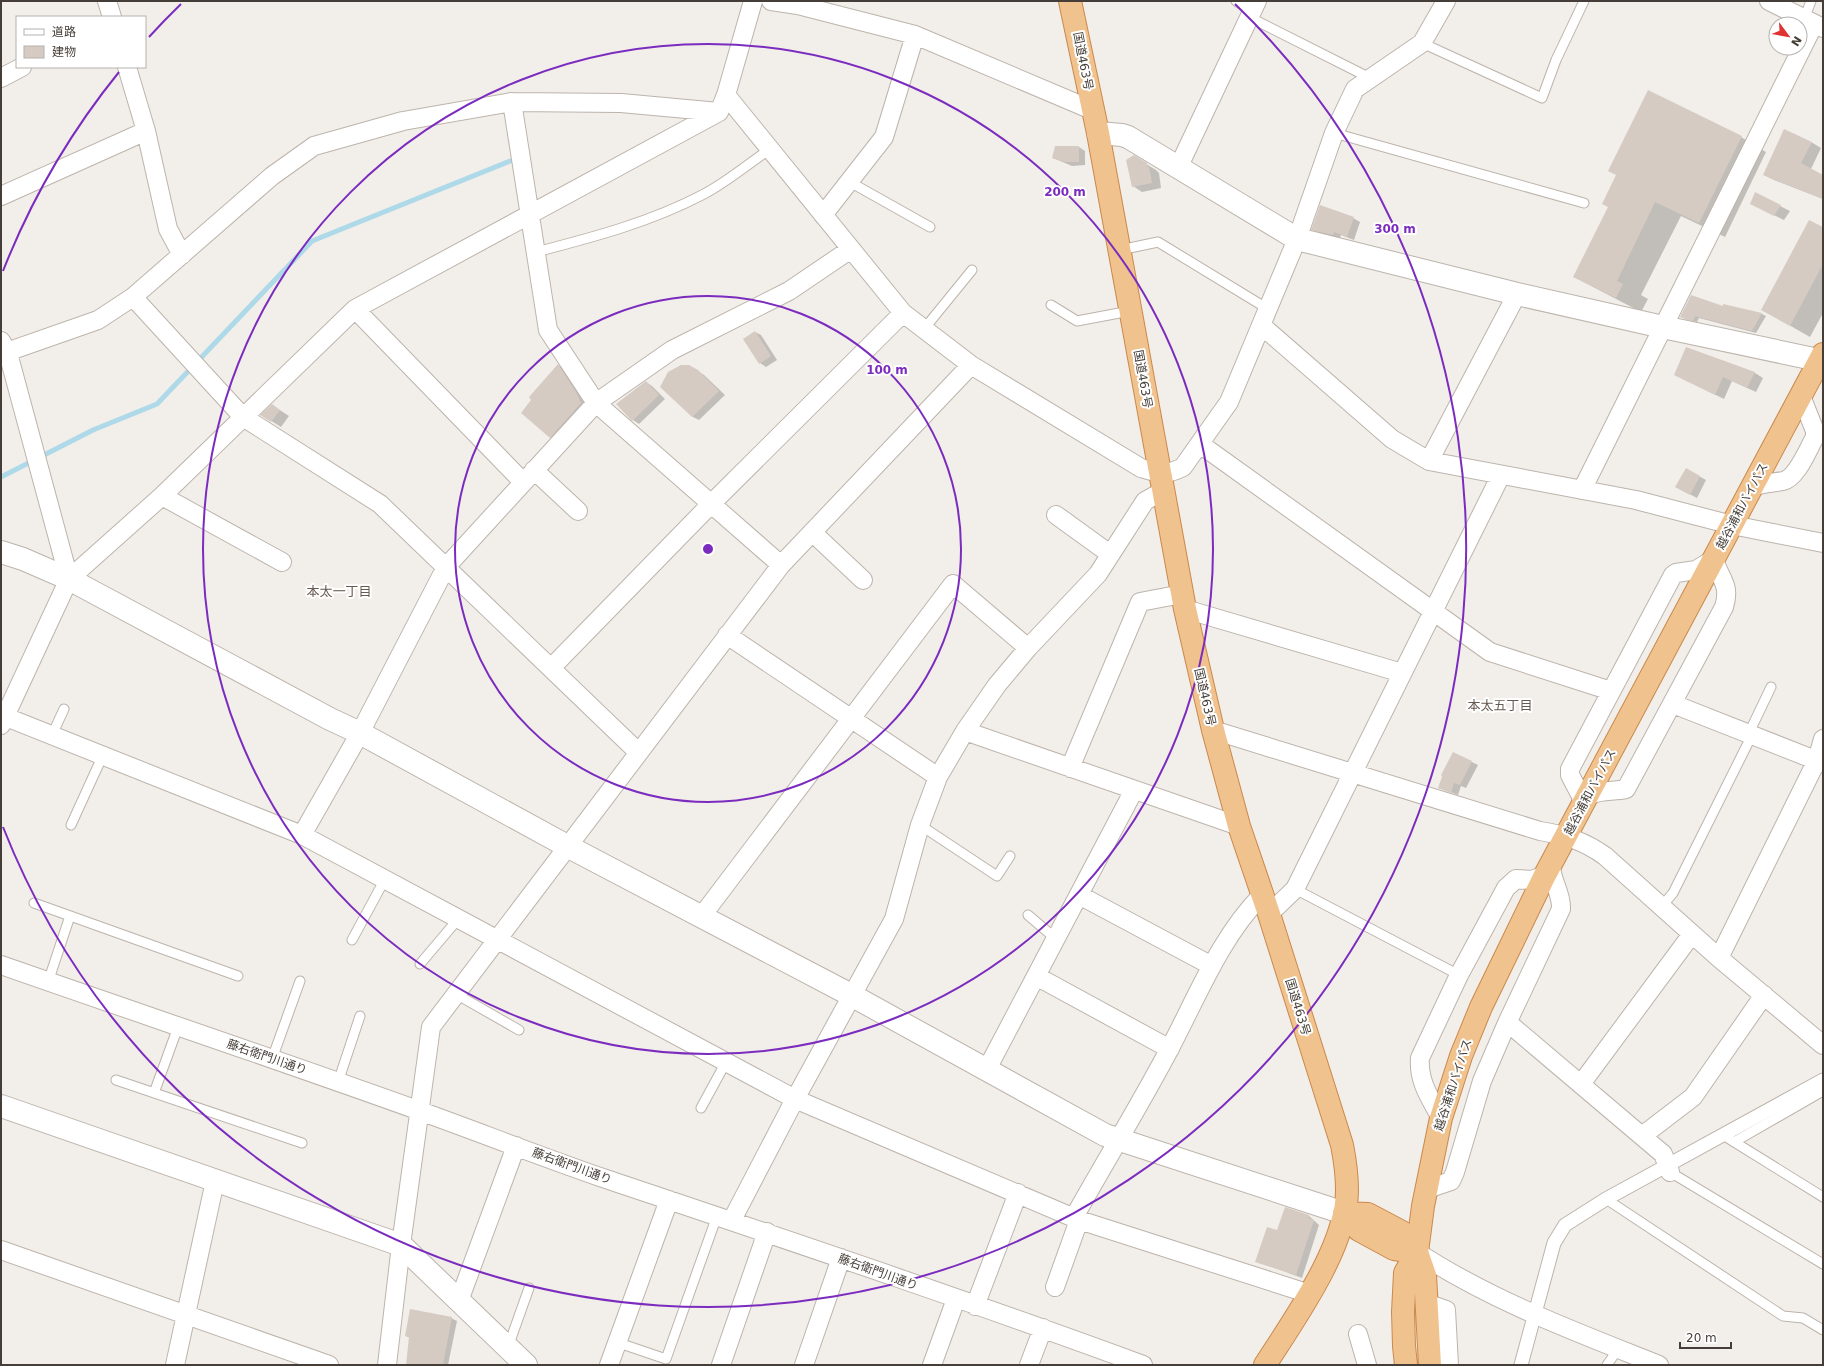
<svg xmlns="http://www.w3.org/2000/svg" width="1824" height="1366" viewBox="0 0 1824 1366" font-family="'DejaVu Sans','Noto Sans JP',sans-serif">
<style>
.shadow{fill:#0003}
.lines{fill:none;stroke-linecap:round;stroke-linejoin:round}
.stream{stroke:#add9e8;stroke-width:5}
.building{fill:#d6cbc3}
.service-casing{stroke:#bdb4ac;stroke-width:11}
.pedestrian-casing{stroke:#bdb4ac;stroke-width:15}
.minor-casing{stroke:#bdb4ac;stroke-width:20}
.tertiary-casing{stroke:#bdb4ac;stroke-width:24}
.trunk-casing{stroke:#cb884b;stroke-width:24}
.service{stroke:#fff;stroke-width:9}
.pedestrian{stroke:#fff;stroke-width:13}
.minor{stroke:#fff;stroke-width:18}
.tertiary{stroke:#fff;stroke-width:22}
.trunk{stroke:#f0c28e;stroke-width:22}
.ring{fill:none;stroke:#7b2cbf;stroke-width:2}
.labels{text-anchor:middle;stroke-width:4;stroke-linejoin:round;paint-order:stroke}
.street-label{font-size:12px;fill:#453e38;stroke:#fff}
.neighbourhood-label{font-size:13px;fill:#675a51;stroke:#fff}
.centre{fill:#7b2cbf;stroke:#fff;stroke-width:2}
.ring-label{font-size:12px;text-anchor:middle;font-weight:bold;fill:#7b2cbf;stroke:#fff;stroke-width:4;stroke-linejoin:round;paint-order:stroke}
</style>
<rect width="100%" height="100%" fill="#f2eee9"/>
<path class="shadow" d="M 1741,137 L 1766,152 L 1725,237 L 1681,216 L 1641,295 L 1648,299 L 1641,312 L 1574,277 L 1609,207 L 1617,175 Z
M 1811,142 L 1821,148 L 1811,169 L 1823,176 L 1823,199 L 1774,180 L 1764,175 Z
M 1079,147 L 1085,151 L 1085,165 L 1072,166 L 1053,158 Z
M 1146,164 L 1156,170 L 1159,173 L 1161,188 L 1142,192 L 1133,186 Z
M 1780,206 L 1790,211 L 1784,220 L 1761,209 Z
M 1353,218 L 1360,222 L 1354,240 L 1341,235 L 1340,238 L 1319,233 L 1313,229 Z
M 1823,228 L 1823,313 L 1810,337 L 1782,321 Z
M 1724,305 L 1762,314 L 1766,316 L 1756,333 L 1699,318 L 1697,322 L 1685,319 L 1724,307 Z
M 755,332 L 761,335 L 777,360 L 766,367 L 760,363 Z
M 1687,348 L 1755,373 L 1763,378 L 1756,392 L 1732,381 L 1724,399 L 1675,375 Z
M 558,365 L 564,369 L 582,396 L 587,406 L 557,440 L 551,437 Z
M 689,366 L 704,375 L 725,395 L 699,420 L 693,417 L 661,387 Z
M 646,382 L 652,386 L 665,399 L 639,424 L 633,420 Z
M 272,405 L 289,416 L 281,427 L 262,415 Z
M 1686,469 L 1706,480 L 1697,498 L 1676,487 Z
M 1453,753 L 1478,765 L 1466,788 L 1461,786 L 1458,795 L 1439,788 Z
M 1309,1216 L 1319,1225 L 1302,1278 L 1256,1261 L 1278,1231 Z
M 451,1318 L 457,1321 L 448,1365 L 407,1365 L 410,1338 L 406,1336 Z"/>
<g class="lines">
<path class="stream" d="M 1,477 L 93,430 L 157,404 L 312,241 L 510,161"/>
</g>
<path class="building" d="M 1648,90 L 1742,136 L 1699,223 L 1655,202 L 1617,281 L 1623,284 L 1616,298 L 1573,277 L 1608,207 L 1602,204 L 1616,175 L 1608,171 Z
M 1784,129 L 1812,142 L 1801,163 L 1823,175 L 1823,199 L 1763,175 Z
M 1055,146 L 1079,146 L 1079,162 L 1065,162 L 1052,158 Z
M 1134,155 L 1147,163 L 1147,167 L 1149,167 L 1152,183 L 1132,187 L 1126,160 Z
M 1755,192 L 1781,205 L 1774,216 L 1750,204 Z
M 1320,205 L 1354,217 L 1347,237 L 1334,232 L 1333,235 L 1311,230 Z
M 1809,220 L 1823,227 L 1823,264 L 1790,326 L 1761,310 Z
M 1691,295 L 1723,306 L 1723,304 L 1762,313 L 1752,331 L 1695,316 L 1693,321 L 1685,319 L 1680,317 Z
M 755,331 L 771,356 L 759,364 L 743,339 Z
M 1686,347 L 1755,372 L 1747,388 L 1723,377 L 1715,395 L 1674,375 Z
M 558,364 L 576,392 L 581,403 L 550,438 L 521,413 L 531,400 L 529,397 Z
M 681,365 L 689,365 L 698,370 L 719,391 L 692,417 L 660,387 L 668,372 Z
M 646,381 L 659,395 L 632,421 L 616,404 Z
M 272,404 L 280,410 L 271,422 L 260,415 Z
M 1686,468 L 1700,476 L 1690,495 L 1675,487 Z
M 1453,752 L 1472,761 L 1460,785 L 1454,783 L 1451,793 L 1438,788 L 1442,777 L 1441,775 Z
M 1285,1207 L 1309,1215 L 1308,1218 L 1314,1220 L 1296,1275 L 1255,1262 L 1267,1227 L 1277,1230 Z
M 410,1309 L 452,1317 L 443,1365 L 406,1365 L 409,1337 L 405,1336 Z"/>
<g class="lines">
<defs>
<path id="service" d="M 1236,1 L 1252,11
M 1249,17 L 1370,78
M 1804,19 L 1811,1
M 1422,43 L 1542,98 L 1556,60 L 1584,1
M 1334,133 L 1584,203
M 848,181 L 930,227
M 1120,250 L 1158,242 L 1268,309
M 536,252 C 594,237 651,222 704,194 C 727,182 748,164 770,149
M 1051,305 L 1077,321 L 1130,311
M 924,329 L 972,270
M 52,735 L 64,709
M 71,825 L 103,755
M 920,825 L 997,876 L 1010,856
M 1295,889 L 1459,975
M 34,903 L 238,976
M 1662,906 L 1673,893 L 1749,741 L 1749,733 L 1771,687
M 1028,915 L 1056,939
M 352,940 L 385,879
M 420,964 L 459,918
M 48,982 L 70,916
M 456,994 L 519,1030
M 272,1059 L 300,981
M 116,1080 L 302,1143
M 338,1082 L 360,1016
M 154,1093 L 178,1027
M 701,1108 L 726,1062
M 1723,1135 L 1823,1197
M 1734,1142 L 1823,1091
M 1670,1172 L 1823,1264
M 1606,1199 L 1783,1316 L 1803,1318 L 1823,1330
M 616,1342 L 666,1359 L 717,1216
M 508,1347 L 529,1288
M 1607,1365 L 1618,1349"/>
<path id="pedestrian" d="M 1521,1365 L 1554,1243 L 1565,1225 L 1606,1199 L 1823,1080"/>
<path id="minor" d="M 107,1 L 112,17
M 771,1 L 798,5 L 915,35 L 1092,110
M 1769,1 L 1823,28
M 127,67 L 146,131 L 168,229 L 182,255
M 1,78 L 22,67
M 726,95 L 903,313 L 971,365 L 1141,468 C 1158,473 1166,476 1183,467 L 1229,402 L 1297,239 L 1334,133 L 1355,89 L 1422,43 L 1446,1
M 512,102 L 548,330 L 596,403 L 781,565
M 1178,168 L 1257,1
M 1,196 L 146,131
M 823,215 L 884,137 L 915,35
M 133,297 L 243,417 L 380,504 L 638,752
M 355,309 L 523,482
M 1261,325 L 1392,439 L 1429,461 L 1636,500 L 1732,525 L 1823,543
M 1,341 L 8,353 L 69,579 L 162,496 L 355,309 L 719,112 L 726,95 L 753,1
M 1,354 L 98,320 L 133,297 L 272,176 L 314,146 L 403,121 L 512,102 L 621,103 L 719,112
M 1200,444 L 1490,652 L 1611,691
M 1429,461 L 1517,294
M 534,470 L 578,511
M 1752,487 C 1763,483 1772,483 1783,481 C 1797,478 1808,449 1815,437 L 1815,431 L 1801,396
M 1582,490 L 1814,24
M 162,496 L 282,562
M 1056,515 L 1110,554
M 812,532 L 863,580
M 1185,609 L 1402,673
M 727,635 L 938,777
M 551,668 L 711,504 L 903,313
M 1673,704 L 1823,763
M 1,715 L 302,835 L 795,1099 L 1079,1220 L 1310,1294
M 1,725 L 69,579
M 1213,730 L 1540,831 C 1565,835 1584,841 1605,856 L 1719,958 L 1823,1045
M 965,731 L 1239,826
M 1070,768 L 1140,602 L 1182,594
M 1582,807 L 1581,796 L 1570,775 L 1570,769 L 1673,575 L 1676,573 L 1696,570 L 1714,559 C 1720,580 1731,584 1724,607 L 1626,789 C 1613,792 1602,789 1590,795
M 302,835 L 360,733 L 446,567 L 596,403 L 672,350 L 789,291 L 851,249
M 1079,895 L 1212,966
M 1269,914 L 1295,889 L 1501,475
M 701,917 L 953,584 L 1028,648
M 1719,958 L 1817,760 L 1823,739
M 1,965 C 141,1014 281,1061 420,1111 C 481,1133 542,1157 603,1178 C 784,1239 964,1299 1143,1365
M 1036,976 L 1170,1049
M 1507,1023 L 1513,1027 L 1663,1154 L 1670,1172
M 987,1069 L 1134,790
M 1581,1084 L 1692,934
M 1441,1118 C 1430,1098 1418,1081 1420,1058 L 1459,975 L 1506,888 L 1516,879 L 1532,880 L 1545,875
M 1642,1136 L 1693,1097 L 1764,995
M 1425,1192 L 1433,1187 L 1451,1181 L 1455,1172 L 1482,1081 L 1507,1023 L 1561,909 C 1562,893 1551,881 1551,865
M 732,1220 L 795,1099 L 894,919 L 920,825 L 938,777 L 965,731 L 997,685 L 1028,648 L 1098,574 L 1145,501 L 1163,491
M 1,1250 L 329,1365
M 1417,1252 C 1492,1301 1576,1332 1659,1365
M 1055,1287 L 1079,1220 L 1077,1212 C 1108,1157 1141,1103 1170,1048 C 1197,997 1221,936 1262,895
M 459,1301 L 516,1146
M 1426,1303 L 1446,1310 L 1449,1365
M 975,1306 L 1018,1193
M 1358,1334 L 1367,1365
M 175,1365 L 215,1181
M 387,1365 L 401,1245 L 431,1027 L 781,565 L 971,365
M 609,1365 L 669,1200
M 721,1365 L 767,1232
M 804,1365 L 841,1258
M 932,1365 L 956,1299
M 1029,1365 L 1043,1328"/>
<path id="tertiary" d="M 1098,133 L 1122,135 L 1128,137 L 1297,239 L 1517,294 L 1663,327 L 1823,361
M 1,552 L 23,559 L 69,579 L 330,719 L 360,733 L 567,846 L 851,995 L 1105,1135 L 1344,1213
M 1,1106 L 401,1245 L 526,1365"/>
<path id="trunk" d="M 1070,1 L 1098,133 L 1185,609 L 1213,730 L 1239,826 L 1269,914 L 1342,1145 C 1345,1160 1347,1174 1347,1190 C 1347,1246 1295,1318 1265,1365
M 1344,1213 L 1368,1214 L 1402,1232 L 1417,1252 L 1425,1275 L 1430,1365
M 1344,1213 L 1359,1230 L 1394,1249 L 1417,1252
M 1406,1365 L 1404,1346 L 1403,1312 L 1405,1273 L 1417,1252 L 1423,1206 L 1441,1118 L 1461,1056 L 1481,1007 L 1545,875 L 1823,354"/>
</defs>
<use href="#service" class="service-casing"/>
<use href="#pedestrian" class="pedestrian-casing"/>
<use href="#minor" class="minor-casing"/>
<use href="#tertiary" class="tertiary-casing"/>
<use href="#trunk" class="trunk-casing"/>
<use href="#service" class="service"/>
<use href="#pedestrian" class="pedestrian"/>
<use href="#minor" class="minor"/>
<use href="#tertiary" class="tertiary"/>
<use href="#trunk" class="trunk"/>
</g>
<g class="ring">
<circle cx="708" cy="549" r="253"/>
<circle cx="708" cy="549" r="505"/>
<path d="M3 271A758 758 0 0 1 119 72M149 37A758 758 0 0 1 181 4M1235 4A758 758 0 1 1 3 827"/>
</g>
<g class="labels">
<g class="street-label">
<text transform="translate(1083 61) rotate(79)" y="4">国道463号</text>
<text transform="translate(1143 379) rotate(80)" y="4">国道463号</text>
<text transform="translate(1742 506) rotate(-62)" y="4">越谷浦和バイパス</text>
<text transform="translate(1205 697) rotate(77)" y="4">国道463号</text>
<text transform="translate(1590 792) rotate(-62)" y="4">越谷浦和バイパス</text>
<text transform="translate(1298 1007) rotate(73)" y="4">国道463号</text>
<text transform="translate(267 1057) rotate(19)" y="4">藤右衛門川通り</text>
<text transform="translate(1453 1085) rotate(-72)" y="4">越谷浦和バイパス</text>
<text transform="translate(572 1166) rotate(20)" y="4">藤右衛門川通り</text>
<text transform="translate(878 1272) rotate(20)" y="4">藤右衛門川通り</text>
</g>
<g class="neighbourhood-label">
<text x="339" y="596">本太一丁目</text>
<text x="1500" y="710">本太五丁目</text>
</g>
</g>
<circle cx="708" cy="549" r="6" class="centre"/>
<g class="ring-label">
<text x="1065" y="196">200 m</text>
<text x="1395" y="233">300 m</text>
<text x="887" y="374">100 m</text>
</g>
<rect width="1824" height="1366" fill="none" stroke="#453e38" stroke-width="4"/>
<rect x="16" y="16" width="130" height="52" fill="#ffffff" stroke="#b5b2af"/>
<rect x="24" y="29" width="20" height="6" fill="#ffffff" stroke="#b5b2af"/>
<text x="52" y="36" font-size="12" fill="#453e38">道路</text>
<rect x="24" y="46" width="20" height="12" fill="#d6cbc3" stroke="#b5b2af"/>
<text x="52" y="56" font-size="12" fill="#453e38">建物</text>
<g transform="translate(1788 36) rotate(122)"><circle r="19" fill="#ffffff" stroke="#b5b2af"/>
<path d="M0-3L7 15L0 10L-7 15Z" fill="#e03233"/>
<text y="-6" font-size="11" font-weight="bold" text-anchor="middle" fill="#453e38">N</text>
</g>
<path d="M1680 1342v6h51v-6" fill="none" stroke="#453e38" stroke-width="2"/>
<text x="1686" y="1342" font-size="12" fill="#453e38" stroke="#ffffff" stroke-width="3" paint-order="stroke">20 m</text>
</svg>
